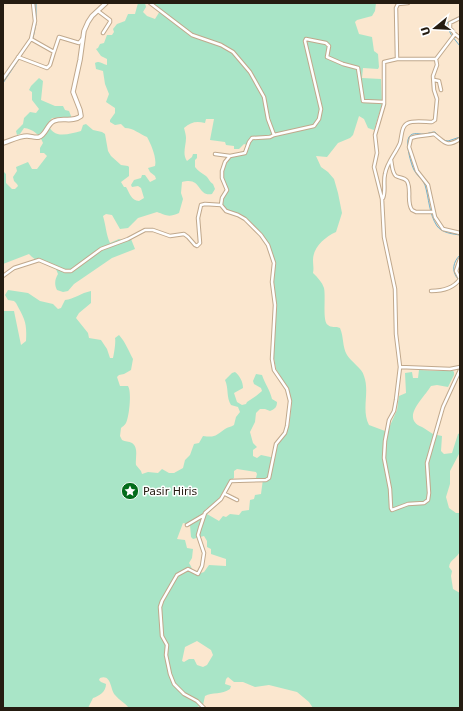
<svg xmlns="http://www.w3.org/2000/svg" width="463" height="711" viewBox="0 0 463 711" font-family="'DejaVu Sans',sans-serif">
<style>
.green{fill:#a9e5c7;fill-rule:evenodd}
.lines{fill:none;stroke-linecap:round;stroke-linejoin:round}
.stream{stroke:#70b1cd;stroke-width:1}
.street-casing{stroke:#c0a88c;stroke-width:4.5}
.secondary-casing{stroke:#c0a88c;stroke-width:5.5}
.street{stroke:#fff;stroke-width:2.5}
.secondary{stroke:#fff;stroke-width:3.5}
.labels{text-anchor:middle;stroke-width:3;stroke-linejoin:round;paint-order:stroke}
.poi-label{font-size:11px;fill:#251c11;stroke:#fff;text-anchor:start}
</style>
<rect width="100%" height="100%" fill="#fbe7cf"/>
<path class="green" d="M 138,3 L 145,3 L 146,7 L 143,12 L 147,16 L 155,19 L 160,11 L 152,3 L 376,3 L 375,11 L 372,16 L 357,20 L 355,22 L 359,34 L 372,37 L 374,51 L 378,54 L 379,67 L 378,69 L 363,68 L 362,78 L 381,79 L 382,104 L 374,130 L 368,128 L 364,119 L 359,116 L 353,135 L 350,138 L 338,143 L 327,157 L 316,156 L 321,167 L 328,172 L 334,179 L 338,193 L 342,213 L 336,232 C 325,237 313,247 313,260 C 313,265 314,268 313,273 C 318,278 322,282 324,288 C 326,297 322,322 328,325 C 331,328 336,326 340,328 C 344,337 342,346 347,355 C 351,362 362,368 364,376 C 370,392 361,410 369,425 L 385,431 L 388,430 L 397,410 L 399,396 L 406,393 L 405,373 L 412,372 L 413,378 L 418,378 L 419,370 L 439,371 L 452,370 L 454,372 L 454,375 L 448,387 L 437,385 L 431,386 C 424,398 400,418 422,427 C 426,429 429,432 433,434 C 435,435 439,435 442,436 L 441,451 L 444,454 L 452,453 L 458,434 L 460,433 L 460,452 L 450,471 L 450,484 L 446,497 L 449,508 L 456,513 L 460,513 L 460,551 C 458,558 450,559 449,567 L 452,571 L 451,576 L 453,589 L 460,593 L 460,708 L 313,708 L 309,702 L 297,692 L 269,685 L 255,687 L 243,682 L 234,682 L 228,677 L 226,679 L 225,684 L 231,686 L 230,689 C 222,695 212,692 205,696 L 203,705 C 194,709 190,706 183,708 L 129,708 C 125,703 119,700 115,695 C 110,690 112,674 100,678 L 99,680 L 101,682 L 106,684 C 106,692 99,696 93,698 L 88,708 L 3,708 L 3,311 L 14,311 L 21,345 L 26,341 C 27,322 25,320 16,303 L 14,301 L 8,300 L 5,295 L 8,290 L 28,293 L 40,301 L 53,304 L 58,309 L 61,308 L 65,300 C 74,299 81,293 91,291 L 91,303 L 79,313 L 76,318 L 88,333 L 89,338 L 101,340 L 107,349 L 110,358 L 113,358 C 114,354 116,342 115,338 L 119,335 C 126,343 128,350 133,359 L 131,370 L 124,374 L 119,375 L 117,377 L 120,386 L 128,386 C 132,392 129,417 126,423 C 125,425 122,427 121,428 L 120,436 L 122,440 C 125,442 129,441 132,443 C 139,448 135,458 136,465 L 141,471 L 142,474 L 148,472 L 158,473 L 162,469 L 169,473 L 174,473 L 183,468 L 185,460 L 190,455 L 194,444 L 199,443 L 203,436 C 216,438 216,435 225,429 C 228,427 231,427 234,425 L 236,417 L 240,412 L 238,407 L 231,405 C 226,397 229,389 225,380 L 232,373 L 235,372 C 240,376 243,382 243,388 L 234,393 L 237,402 L 242,405 L 246,404 L 247,402 L 256,396 L 262,391 L 261,388 L 254,384 L 253,381 L 256,374 L 262,375 C 265,384 270,390 272,399 L 277,402 C 277,407 275,409 270,411 L 265,409 L 260,409 L 256,413 L 255,422 L 250,432 L 253,443 L 257,447 L 253,450 L 253,456 L 257,458 L 261,455 L 275,458 L 277,444 L 286,434 L 289,426 L 292,401 L 288,388 L 276,369 L 273,353 L 276,305 L 274,282 L 275,263 L 269,245 L 262,234 L 246,218 L 238,214 L 227,210 L 222,205 L 223,199 L 228,190 L 223,178 L 223,172 L 225,166 L 231,157 L 246,154 L 250,146 L 244,144 L 239,149 L 234,149 L 234,146 L 226,145 L 225,142 L 210,140 L 214,119 L 206,119 L 205,123 C 196,121 191,122 184,128 C 185,132 186,135 186,138 C 186,146 182,154 187,161 L 192,157 L 193,154 L 197,154 L 197,158 L 195,160 L 195,167 C 198,171 202,173 206,176 C 209,179 209,181 213,184 L 215,189 L 212,194 C 197,197 202,176 182,182 L 181,193 L 183,199 L 179,213 C 168,218 166,215 157,212 L 138,218 L 128,228 L 120,229 L 112,215 L 106,214 L 103,216 C 106,226 106,234 110,243 L 119,239 L 126,241 L 131,239 L 135,249 L 112,258 L 74,284 L 68,291 L 63,292 L 57,290 C 54,284 55,279 58,274 L 56,269 C 46,264 36,262 29,254 L 3,264 L 3,171 L 6,174 L 6,183 L 12,189 L 15,189 L 18,186 L 17,184 L 14,181 L 13,177 L 17,171 L 16,167 L 28,162 L 32,169 L 37,169 L 47,156 L 44,153 L 40,153 L 40,148 L 43,143 C 40,135 33,129 24,128 L 20,134 L 17,135 L 16,131 L 23,124 L 24,118 L 30,112 L 36,113 L 39,109 L 32,100 L 32,92 L 29,90 L 31,86 L 39,78 L 43,81 L 41,100 L 55,106 L 63,106 L 65,110 L 69,111 L 71,116 L 71,117 L 52,118 L 48,123 C 52,140 69,134 81,131 L 83,125 L 86,124 L 93,130 L 102,132 L 105,134 L 108,151 L 111,156 L 121,165 L 128,166 L 129,167 L 129,176 L 121,182 L 124,187 L 126,187 C 130,194 131,200 139,201 L 144,198 L 141,188 L 138,186 L 132,187 L 131,185 L 134,180 L 141,178 L 142,175 L 145,175 L 150,182 L 156,179 L 155,176 L 150,172 L 148,168 L 155,166 C 157,158 151,144 147,137 C 139,134 134,128 125,128 L 121,124 L 115,125 L 110,122 L 110,120 L 115,113 L 115,108 L 106,102 L 109,94 L 105,84 L 103,71 L 96,69 L 95,63 C 100,60 102,64 107,65 L 107,59 L 101,56 L 96,49 L 98,48 L 100,44 L 104,43 L 107,35 L 112,35 L 114,32 L 113,29 L 117,24 L 125,21 L 128,14 L 135,14 ZM 237,469 L 256,472 L 257,474 L 256,478 L 263,479 L 261,494 L 255,495 L 254,499 L 250,500 L 249,510 L 242,511 L 239,515 L 230,514 L 226,517 L 223,516 L 219,521 L 207,514 L 205,510 L 218,500 L 229,482 L 234,478 L 234,471 ZM 183,523 L 190,525 L 191,537 L 193,539 L 204,536 L 207,541 L 207,547 L 211,549 L 211,554 L 226,559 L 226,566 L 209,565 L 204,572 L 195,575 C 192,571 192,567 189,563 L 192,558 L 193,549 L 187,548 L 185,540 L 177,539 ZM 197,641 L 211,650 L 213,655 L 207,665 L 203,667 L 197,665 L 194,659 L 189,659 L 184,662 L 182,661 L 185,647 Z"/>
<g class="lines">
<path class="stream" d="M 36,3 L 36,20
M 457,18 L 448,22 L 446,25 L 452,36 L 460,46
M 33,38 L 36,24
M 21,56 L 27,47
M 3,83 L 19,59
M 441,138 L 435,132 C 432,132 429,133 426,134 C 420,135 413,131 409,137 C 405,143 411,164 414,170 C 417,176 423,179 425,185 C 429,198 429,214 437,226 C 442,233 453,234 460,235
M 443,140 L 448,141 L 460,137
M 458,279 C 451,271 453,262 460,255"/>
<defs>
<path id="street" d="M 150,3 L 192,35 L 221,45 L 233,52 L 250,72 L 264,97 L 268,119 L 274,135 L 270,137 L 252,138 L 249,142 L 245,153 L 230,156 L 225,162 L 222,171 L 222,178 L 227,190 L 222,198 L 221,205 L 226,211 L 238,215 L 245,219 L 261,235 L 268,245 L 274,263 L 272,282 L 275,305 L 272,359 L 274,370 L 287,389 L 290,401 L 287,426 L 285,433 L 276,444 L 269,478 L 266,480 L 231,481 L 221,499 L 205,513 L 200,528 L 198,535 L 204,553 L 202,566 L 198,574 L 188,569 L 177,575 L 162,601 L 160,607 L 162,636 L 167,645 L 166,655 L 170,674 L 174,684 L 184,694 L 197,701 L 204,708
M 98,11 L 110,20 L 110,22 L 103,33
M 455,34 L 450,28 L 450,23 L 460,18
M 54,52 L 59,37 L 79,43 L 82,39
M 18,57 L 47,68 L 50,65 L 54,52 L 31,39
M 397,59 L 396,8 L 398,4 L 408,3
M 436,59 L 397,59 L 384,62 L 384,104 L 375,135 L 377,153 L 374,167 L 382,199 L 384,237 L 395,289 L 396,334 L 400,367 L 396,400 L 394,411 L 389,420 L 385,441 L 384,458 L 390,489 L 391,508 L 392,510 L 408,504 L 424,503 L 428,500 L 429,493 L 427,463 L 443,407 L 460,370
M 3,79 L 31,39 L 35,21 L 33,3
M 434,80 L 439,81 L 441,90
M 274,135 L 314,126 L 319,119 L 321,109 L 305,41 L 306,39 L 326,43 L 329,46 L 327,57 L 343,64 L 358,68 L 363,101 L 384,102
M 460,139 C 446,148 445,142 434,134 C 426,136 418,135 411,138 L 409,147 L 417,171 L 428,185 L 435,217 L 443,229 L 460,233
M 215,154 L 230,156
M 391,160 C 392,164 392,173 396,176 C 399,178 404,177 407,181 C 412,190 406,202 412,210 L 416,212 L 433,212
M 383,198 C 386,191 383,182 385,174 C 387,162 396,153 400,143 C 402,136 401,126 408,123 C 413,120 426,122 432,122 L 435,120 L 437,99 L 434,90 L 433,76 L 437,65 L 436,59 L 455,34 L 460,38
M 3,276 L 14,268 L 39,260 L 65,271 L 71,271 L 101,249 L 128,239 L 145,230 L 153,230 L 170,236 L 184,234 L 188,237 L 195,245 L 197,246 L 200,243 L 198,218 L 201,205 L 205,204 L 221,205
M 460,279 L 456,271 L 460,259
M 431,291 C 442,291 453,289 460,279
M 400,367 L 450,369 L 460,367
M 225,494 L 237,500
M 187,525 L 204,515"/>
<path id="secondary" d="M 3,143 C 10,141 19,136 27,136 C 31,136 35,138 39,137 C 46,135 47,124 54,121 C 63,117 72,123 81,116 L 80,110 L 73,92 L 80,60 L 84,31 L 88,22 L 92,16 L 106,3"/>
</defs>
<use href="#street" class="street-casing"/>
<use href="#secondary" class="secondary-casing"/>
<use href="#street" class="street"/>
<use href="#secondary" class="secondary"/>
</g>
<defs>
<symbol id="sight-disc" viewBox="-11 -11 22 22"><circle r="9.5" fill="#036c1b" stroke="#fff"/><path d="M0-6L1.8-2.2L6-1.7L2.9 1.2L3.7 5.4L0 3.3L-3.7 5.4L-2.9 1.2L-6-1.7L-1.8-2.2Z" fill="#fff"/></symbol>
</defs>
<g fill-rule="evenodd">
<use href="#sight-disc" x="120" y="481" width="20" height="20"/>
</g>
<g class="labels">
<g class="poi-label">
<text x="143" y="495">Pasir Hiris</text>
</g>
</g>
<rect width="463" height="711" fill="none" stroke="#251c11" stroke-width="8"/>
<g transform="translate(435 28) rotate(252)" stroke="#ffffff" stroke-width="3" paint-order="stroke">
<path d="M0-3L7 15L0 10L-7 15Z" fill="#251c11"/>
<text y="-6" font-size="11" font-weight="bold" text-anchor="middle" fill="#251c11">U</text>
</g>
</svg>
